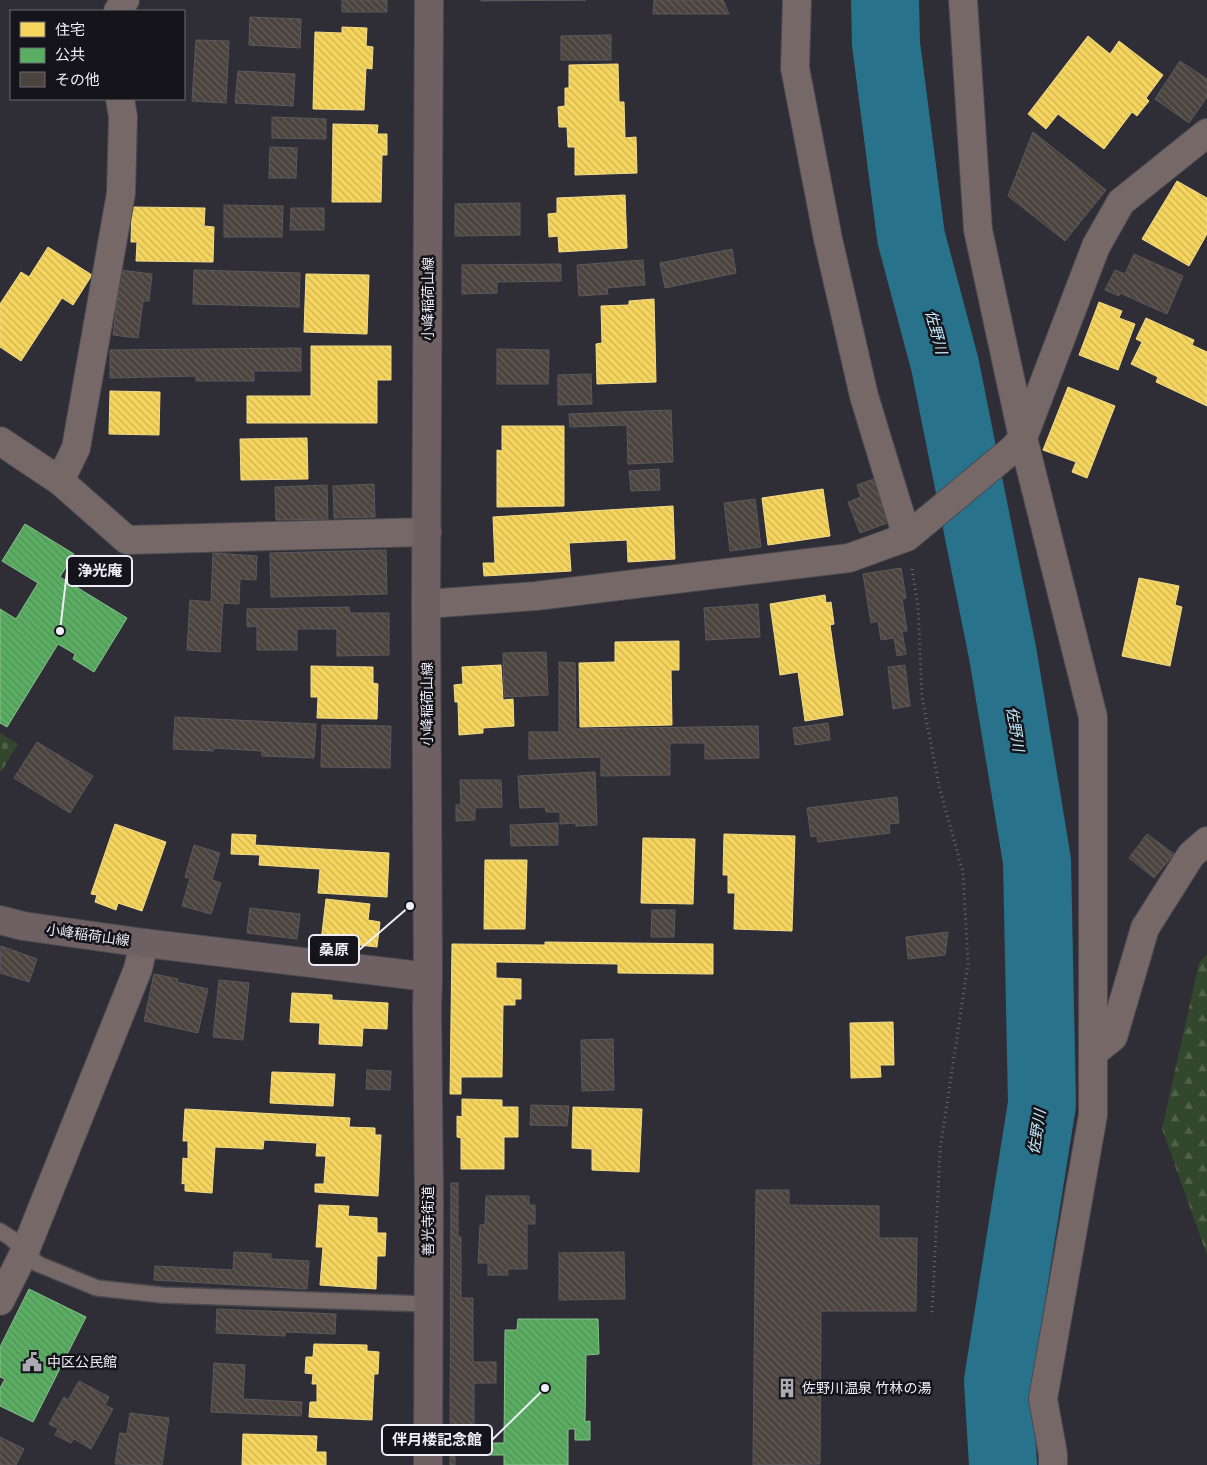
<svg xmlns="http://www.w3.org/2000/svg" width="1207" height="1465" viewBox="0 0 1207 1465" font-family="'Golos Text','Noto Sans JP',sans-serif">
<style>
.forest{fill:url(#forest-firs)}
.cemetery{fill:url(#cemetery-stones)}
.homes{fill:url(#homes-back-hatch);stroke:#f4dc8b}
.public{fill:url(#public-back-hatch);stroke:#87c18e}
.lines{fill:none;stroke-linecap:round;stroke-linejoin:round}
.river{stroke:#28728c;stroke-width:68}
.building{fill:url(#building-back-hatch);stroke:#5b595a}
.lane-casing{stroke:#4b4a50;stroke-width:18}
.street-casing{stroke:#4b4a50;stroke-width:30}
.secondary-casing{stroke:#4b4a50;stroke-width:30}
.path{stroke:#71686a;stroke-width:3;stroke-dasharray:1 4;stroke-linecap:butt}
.lane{stroke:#766867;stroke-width:15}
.street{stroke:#766867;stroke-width:28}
.secondary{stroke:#6f6163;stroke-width:28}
.labels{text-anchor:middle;stroke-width:5;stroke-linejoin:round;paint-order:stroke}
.street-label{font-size:14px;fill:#efeef8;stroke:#15141b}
.poi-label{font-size:14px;fill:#efeef8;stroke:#15141b;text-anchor:start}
.water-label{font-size:15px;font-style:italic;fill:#c2eafa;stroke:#15141b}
.leader{fill:none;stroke:#efeef8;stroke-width:2}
.callout-dot{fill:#efeef8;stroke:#15141b;stroke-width:2}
.callout{fill:#15141b;stroke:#efeef8;stroke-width:2}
.callout-label{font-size:15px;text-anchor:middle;font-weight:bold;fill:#efeef8}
</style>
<defs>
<pattern id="forest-firs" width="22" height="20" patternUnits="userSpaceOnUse" patternTransform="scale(1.25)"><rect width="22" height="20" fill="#32472b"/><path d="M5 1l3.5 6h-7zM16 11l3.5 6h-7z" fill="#50624a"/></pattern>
<pattern id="cemetery-stones" width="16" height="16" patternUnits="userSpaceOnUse" patternTransform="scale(1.25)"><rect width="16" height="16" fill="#32472b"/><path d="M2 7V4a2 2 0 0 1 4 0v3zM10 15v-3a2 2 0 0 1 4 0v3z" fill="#50624a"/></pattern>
<pattern id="homes-back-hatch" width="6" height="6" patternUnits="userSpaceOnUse" patternTransform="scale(1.25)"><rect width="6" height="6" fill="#f6d55c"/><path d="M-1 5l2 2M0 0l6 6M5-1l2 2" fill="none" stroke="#cab258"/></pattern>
<pattern id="public-back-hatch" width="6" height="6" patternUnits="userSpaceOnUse" patternTransform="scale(1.25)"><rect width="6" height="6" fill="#5aae61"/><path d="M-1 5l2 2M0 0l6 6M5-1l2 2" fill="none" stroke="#558f5a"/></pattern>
<pattern id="building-back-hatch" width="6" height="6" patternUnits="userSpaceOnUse" patternTransform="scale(1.25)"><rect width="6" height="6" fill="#4b433e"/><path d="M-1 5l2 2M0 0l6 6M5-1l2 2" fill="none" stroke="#655e5b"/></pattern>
</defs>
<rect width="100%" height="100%" fill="#2f2e36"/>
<path class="forest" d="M 1207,954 L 1207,1255 L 1162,1129 L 1199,963 Z"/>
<path class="cemetery" d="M 0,733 L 18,744 L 1,772 L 0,771 Z"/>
<path class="homes" d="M 342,27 L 367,28 L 366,46 L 373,47 L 372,69 L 366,68 L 364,110 L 313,109 L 315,32 L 342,33 Z
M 1088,36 L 1110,54 L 1119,41 L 1163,75 L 1146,98 L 1149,101 L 1137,116 L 1132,112 L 1104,149 L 1058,114 L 1046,129 L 1028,114 Z
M 618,64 L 619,102 L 624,102 L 625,138 L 636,137 L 637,173 L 575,175 L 575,147 L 568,147 L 567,127 L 559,127 L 558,107 L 565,106 L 565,88 L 569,88 L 569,65 Z
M 333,124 L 378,125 L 377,134 L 387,134 L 387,155 L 382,155 L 381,202 L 332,202 Z
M 1177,181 L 1207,198 L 1207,234 L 1189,266 L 1142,239 Z
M 625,195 L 627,248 L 559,252 L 558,236 L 549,237 L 548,214 L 557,213 L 557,198 Z
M 132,207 L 205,208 L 204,226 L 214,227 L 213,262 L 136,261 L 137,242 L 131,242 Z
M 48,247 L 92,275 L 73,305 L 62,298 L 21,361 L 0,347 L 0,304 L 21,272 L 29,277 Z
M 306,274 L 369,275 L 367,334 L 304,332 Z
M 654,299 L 656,382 L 597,384 L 596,344 L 602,343 L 601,306 L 629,305 L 629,301 Z
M 1099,302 L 1122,311 L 1119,318 L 1135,324 L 1118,370 L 1079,355 Z
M 1146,318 L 1194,340 L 1192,345 L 1207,352 L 1207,406 L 1156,382 L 1158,377 L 1131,364 L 1142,342 L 1136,339 Z
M 311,346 L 391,346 L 391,380 L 377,380 L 377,423 L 247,423 L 247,396 L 311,396 Z
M 1068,387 L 1115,406 L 1087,478 L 1072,472 L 1076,462 L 1043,450 Z
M 110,391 L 160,392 L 159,435 L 109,434 Z
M 502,426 L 564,426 L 564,506 L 497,507 L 497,450 L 502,451 Z
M 307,438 L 308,479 L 241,480 L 240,439 Z
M 823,489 L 830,536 L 768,545 L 762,498 Z
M 673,506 L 675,559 L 628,562 L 627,540 L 569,543 L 571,571 L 484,576 L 483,563 L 495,563 L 493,517 Z
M 1139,578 L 1179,586 L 1175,605 L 1182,607 L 1170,666 L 1122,656 Z
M 825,595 L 826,603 L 831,602 L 834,624 L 830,625 L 843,715 L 805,721 L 798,672 L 780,675 L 770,604 Z
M 679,641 L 679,670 L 671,670 L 672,725 L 580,727 L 579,663 L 615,662 L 615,642 Z
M 501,665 L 503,700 L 513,699 L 514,726 L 483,728 L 483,733 L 459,735 L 458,702 L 455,702 L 454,685 L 463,684 L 462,667 Z
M 311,666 L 373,667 L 373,683 L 378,684 L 377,719 L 317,718 L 318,697 L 311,697 Z
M 115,824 L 166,842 L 142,911 L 118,903 L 116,910 L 95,902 L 97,895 L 91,894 Z
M 232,834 L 256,835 L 255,845 L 389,853 L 387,897 L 318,893 L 320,869 L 259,865 L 260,855 L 231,854 Z
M 724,834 L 795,836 L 792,931 L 734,929 L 735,893 L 728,893 L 728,875 L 723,875 Z
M 643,838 L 695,839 L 693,904 L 641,903 Z
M 485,860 L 527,860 L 525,929 L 484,929 Z
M 326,899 L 370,904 L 368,920 L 380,922 L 377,947 L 321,941 Z
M 545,942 L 713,944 L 713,974 L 618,973 L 618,964 L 496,962 L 496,978 L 521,979 L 521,999 L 515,999 L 515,1005 L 503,1005 L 502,1077 L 461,1077 L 461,1094 L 450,1094 L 452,944 L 545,945 Z
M 292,993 L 332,995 L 332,1000 L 388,1003 L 387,1029 L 363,1028 L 362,1046 L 319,1044 L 320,1023 L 290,1022 Z
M 893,1022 L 894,1065 L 880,1065 L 881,1077 L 851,1078 L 850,1023 Z
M 272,1072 L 335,1074 L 333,1106 L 270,1103 Z
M 462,1099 L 502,1100 L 502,1107 L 518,1107 L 518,1137 L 504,1137 L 504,1169 L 461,1169 L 461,1138 L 457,1137 L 457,1116 L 462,1117 Z
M 573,1107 L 642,1109 L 639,1172 L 592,1170 L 592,1149 L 572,1148 Z
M 185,1109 L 350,1118 L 349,1127 L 375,1128 L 375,1135 L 381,1135 L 378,1196 L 315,1192 L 315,1184 L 324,1184 L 326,1156 L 316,1156 L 317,1143 L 264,1140 L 263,1149 L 215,1147 L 212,1193 L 185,1191 L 185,1183 L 182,1184 L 183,1158 L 188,1159 L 188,1141 L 183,1141 Z
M 319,1205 L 349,1206 L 348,1216 L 377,1218 L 377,1233 L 386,1233 L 385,1256 L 377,1256 L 376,1289 L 320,1285 L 323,1247 L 316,1247 Z
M 314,1344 L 367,1345 L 367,1351 L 379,1352 L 378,1374 L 374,1374 L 372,1420 L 309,1417 L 310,1402 L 317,1402 L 317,1384 L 312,1384 L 313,1374 L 305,1373 L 306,1357 L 313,1357 Z
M 243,1434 L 317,1436 L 316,1452 L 326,1452 L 326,1465 L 242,1465 Z"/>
<path class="public" d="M 25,524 L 74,554 L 60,577 L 127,618 L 94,672 L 73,659 L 75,654 L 58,644 L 7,727 L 0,723 L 0,609 L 16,619 L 38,583 L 2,561 Z
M 29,1289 L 86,1317 L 33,1422 L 0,1406 L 0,1388 L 5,1379 L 0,1377 L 0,1347 Z
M 518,1319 L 598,1319 L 599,1354 L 586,1355 L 585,1422 L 590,1421 L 590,1440 L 575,1440 L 575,1429 L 568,1429 L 568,1465 L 504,1465 L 504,1455 L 483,1455 L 483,1443 L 504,1443 L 505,1330 L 517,1330 Z"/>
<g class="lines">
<path class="river" d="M 885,0 L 886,44 L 911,237 L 945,365 L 1003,655 L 1037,861 L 1042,1104 L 998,1381 L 1003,1465"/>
</g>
<path class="building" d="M 342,0 L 387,0 L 387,12 L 342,12 Z
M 481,0 L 586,0 L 481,1 Z
M 654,0 L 723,0 L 729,14 L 653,14 Z
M 250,17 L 301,19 L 300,48 L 249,45 Z
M 611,35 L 611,60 L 561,60 L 561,36 Z
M 196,40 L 229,41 L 226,103 L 192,101 Z
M 1180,61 L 1207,79 L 1207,97 L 1189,123 L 1155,99 Z
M 238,71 L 295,74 L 293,106 L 235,103 Z
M 272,117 L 326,119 L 326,139 L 272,138 Z
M 1033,132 L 1106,190 L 1065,241 L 1008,196 Z
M 270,147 L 297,148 L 296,178 L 269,178 Z
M 520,203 L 520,235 L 455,236 L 455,204 Z
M 224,205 L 283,206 L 282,237 L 224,237 Z
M 291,208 L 324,208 L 324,230 L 290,230 Z
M 732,249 L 736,273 L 665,288 L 660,263 Z
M 1134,254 L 1183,276 L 1167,314 L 1120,293 L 1119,296 L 1105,290 L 1115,270 L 1125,274 Z
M 643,260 L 645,285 L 607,288 L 608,294 L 579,296 L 577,265 Z
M 561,264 L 561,281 L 497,282 L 497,293 L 462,294 L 462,265 Z
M 121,270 L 152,274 L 149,301 L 143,301 L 138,338 L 113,335 Z
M 194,270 L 300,273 L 299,307 L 193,304 Z
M 301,348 L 301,371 L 254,371 L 254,381 L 196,381 L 196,376 L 110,378 L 110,350 Z
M 497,349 L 549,350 L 548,384 L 497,384 Z
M 591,374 L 592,404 L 558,405 L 558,375 Z
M 671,410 L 673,462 L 628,464 L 627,425 L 570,427 L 569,414 Z
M 659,469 L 660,490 L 631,491 L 629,471 Z
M 874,479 L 890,522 L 860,533 L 848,502 L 861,497 L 857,485 Z
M 374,484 L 375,517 L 334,518 L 333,486 Z
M 327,485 L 328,519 L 276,520 L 275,487 Z
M 755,499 L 761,547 L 730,551 L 724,503 Z
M 386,550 L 387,594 L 271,597 L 270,553 Z
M 213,553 L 257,556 L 256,580 L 240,579 L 239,604 L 223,603 L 220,652 L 187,650 L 190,600 L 211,602 Z
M 901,568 L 906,598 L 902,599 L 907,631 L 902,631 L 906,654 L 897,656 L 894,638 L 881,640 L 878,621 L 871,623 L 863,574 Z
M 758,604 L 760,637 L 706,640 L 704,608 Z
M 349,607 L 350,613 L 389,613 L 389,655 L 337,656 L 337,629 L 297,629 L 297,650 L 257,650 L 257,626 L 247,627 L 247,609 Z
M 546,652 L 548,695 L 504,697 L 503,653 Z
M 559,662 L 575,663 L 576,729 L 758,726 L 759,758 L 705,759 L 705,743 L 670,743 L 670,775 L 601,776 L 601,757 L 529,759 L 529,732 L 559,732 Z
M 905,665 L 910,706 L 893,709 L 888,667 Z
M 175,717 L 316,724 L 314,758 L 262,756 L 262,751 L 214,748 L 213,751 L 173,749 Z
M 828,723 L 830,740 L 795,745 L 793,728 Z
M 322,725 L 391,726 L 390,768 L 321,767 Z
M 37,742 L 93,776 L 70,813 L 14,778 Z
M 595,772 L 597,825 L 576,826 L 576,823 L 560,824 L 560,812 L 546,812 L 545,807 L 520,808 L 518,776 Z
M 460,780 L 501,780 L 502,807 L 475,808 L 475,820 L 456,821 L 456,805 L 461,805 Z
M 897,797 L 899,823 L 889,824 L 890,833 L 818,842 L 817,836 L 811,837 L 807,808 Z
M 558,823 L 558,845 L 511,846 L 510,825 Z
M 1147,834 L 1174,854 L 1154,878 L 1129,858 Z
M 194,845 L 220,853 L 212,880 L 221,883 L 211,914 L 182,906 L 190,878 L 185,877 Z
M 250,908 L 300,914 L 297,939 L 247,933 Z
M 652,910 L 675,910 L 674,937 L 651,937 Z
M 948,932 L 945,955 L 908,959 L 906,937 Z
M 1,946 L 37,959 L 29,982 L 0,973 Z
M 154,974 L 178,979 L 177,982 L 208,989 L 198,1033 L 144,1021 Z
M 219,980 L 249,983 L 243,1040 L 213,1037 Z
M 613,1039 L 614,1090 L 582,1091 L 581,1040 Z
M 367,1070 L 391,1071 L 390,1090 L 366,1089 Z
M 531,1105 L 569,1106 L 567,1126 L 530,1125 Z
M 451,1183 L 458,1183 L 458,1237 L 461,1237 L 461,1298 L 473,1298 L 473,1362 L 496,1362 L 496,1383 L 474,1383 L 474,1450 L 455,1451 L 455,1465 L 450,1465 Z
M 756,1190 L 789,1190 L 789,1205 L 879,1206 L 879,1238 L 917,1238 L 916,1311 L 821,1311 L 820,1464 L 753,1465 Z
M 486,1196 L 529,1196 L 529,1205 L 535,1205 L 535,1224 L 527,1224 L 527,1269 L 507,1269 L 508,1275 L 488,1275 L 488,1263 L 478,1263 L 480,1225 L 485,1225 Z
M 234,1252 L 271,1254 L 271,1259 L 309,1261 L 307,1289 L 154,1280 L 155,1266 L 233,1270 Z
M 624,1252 L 625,1299 L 559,1300 L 559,1253 Z
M 217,1309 L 336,1314 L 335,1334 L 285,1332 L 285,1336 L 216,1333 Z
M 214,1363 L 245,1365 L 243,1399 L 302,1402 L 301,1416 L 211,1412 Z
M 79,1381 L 109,1397 L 105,1405 L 113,1409 L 91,1449 L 74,1439 L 71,1443 L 55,1435 L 58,1429 L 49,1424 L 64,1397 L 68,1400 Z
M 130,1413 L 169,1418 L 162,1465 L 115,1464 L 120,1433 L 127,1434 Z
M 0,1437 L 24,1449 L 16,1465 L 0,1465 Z"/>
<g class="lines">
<defs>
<path id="lane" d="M 0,1231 L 11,1238 L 38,1264 L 97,1288 L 162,1295 L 427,1304"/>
<path id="street" d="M 797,0 L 795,68 L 828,239 L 864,396 L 907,537
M 963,0 L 978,230 L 1023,438 L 1093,717 L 1093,1115 L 1043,1399 L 1053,1454 L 1053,1465
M 118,11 L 125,0
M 120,99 L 123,117 L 121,193 L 76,448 L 60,481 L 127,540 L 427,532
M 0,441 L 60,481
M 426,604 L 536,596 L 849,558 L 907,537 L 1013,449 L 1023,438 L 1096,246 L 1121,202 L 1207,133
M 1093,1053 L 1113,1037 L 1145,928 L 1191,855 L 1207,841
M 0,1301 L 25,1251 L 138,969 L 144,943"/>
<path id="secondary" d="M 0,920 L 23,926 L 144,943 L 428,977
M 428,1465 L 429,1198 L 427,1007 L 428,977 L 426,604 L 429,0"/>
</defs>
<use href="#lane" class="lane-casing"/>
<use href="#street" class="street-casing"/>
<use href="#secondary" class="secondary-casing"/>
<path class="path" d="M 912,569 L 918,606 L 922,697 L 939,786 L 963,872 L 968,964 L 940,1150 L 932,1314"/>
<use href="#lane" class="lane"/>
<use href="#street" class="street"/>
<use href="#secondary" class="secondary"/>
</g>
<defs>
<symbol id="civic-bare" viewBox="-9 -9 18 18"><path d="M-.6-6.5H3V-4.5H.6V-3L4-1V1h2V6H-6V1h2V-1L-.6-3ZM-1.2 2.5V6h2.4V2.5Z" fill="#acabb4" stroke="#15141b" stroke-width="2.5" paint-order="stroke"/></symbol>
<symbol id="building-bare" viewBox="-9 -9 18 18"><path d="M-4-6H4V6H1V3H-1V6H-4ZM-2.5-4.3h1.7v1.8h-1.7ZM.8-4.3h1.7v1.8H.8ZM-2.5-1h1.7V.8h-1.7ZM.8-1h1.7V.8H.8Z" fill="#acabb4" stroke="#15141b" stroke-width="2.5" paint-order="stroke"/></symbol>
</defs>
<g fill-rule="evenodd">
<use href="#civic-bare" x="18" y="1348" width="28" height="28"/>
<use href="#building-bare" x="773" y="1374" width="28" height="28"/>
</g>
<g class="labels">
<g class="street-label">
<text transform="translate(428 299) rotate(-90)" y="5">小峰稲荷山線</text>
<text transform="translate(427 704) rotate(-90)" y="5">小峰稲荷山線</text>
<text transform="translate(88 935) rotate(8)" y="5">小峰稲荷山線</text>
<text transform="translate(428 1221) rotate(-90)" y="5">善光寺街道</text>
</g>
<g class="poi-label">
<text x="47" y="1367">中区公民館</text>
<text x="802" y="1393">佐野川温泉 竹林の湯</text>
</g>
<g class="water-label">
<text transform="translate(936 332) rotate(75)" y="5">佐野川</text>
<text transform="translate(1015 729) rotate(81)" y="5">佐野川</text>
<text transform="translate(1037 1132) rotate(-81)" y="5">佐野川</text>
</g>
</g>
<path class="leader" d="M60 631L67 571M410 906L359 950M545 1388L492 1440"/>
<g class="callout-dot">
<circle cx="60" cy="631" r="5"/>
<circle cx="410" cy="906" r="5"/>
<circle cx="545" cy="1388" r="5"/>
</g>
<g class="callout">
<rect x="67" y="556" width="65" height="30" rx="5"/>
<rect x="309" y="935" width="50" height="30" rx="5"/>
<rect x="382" y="1425" width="110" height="30" rx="5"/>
</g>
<g class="callout-label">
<text x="100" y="576">浄光庵</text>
<text x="334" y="955">桑原</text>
<text x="437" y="1445">伴月楼記念館</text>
</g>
<rect x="10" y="10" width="175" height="90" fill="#15141b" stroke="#6c6b73"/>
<rect x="20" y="22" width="25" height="15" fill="#f6d55c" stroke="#6c6b73"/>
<text x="55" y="35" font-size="15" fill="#efeef8">住宅</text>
<rect x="20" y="48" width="25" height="15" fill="#5aae61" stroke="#6c6b73"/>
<text x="55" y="60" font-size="15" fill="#efeef8">公共</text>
<rect x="20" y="72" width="25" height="15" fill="#4b433e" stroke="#6c6b73"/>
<text x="55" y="85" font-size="15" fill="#efeef8">その他</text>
</svg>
